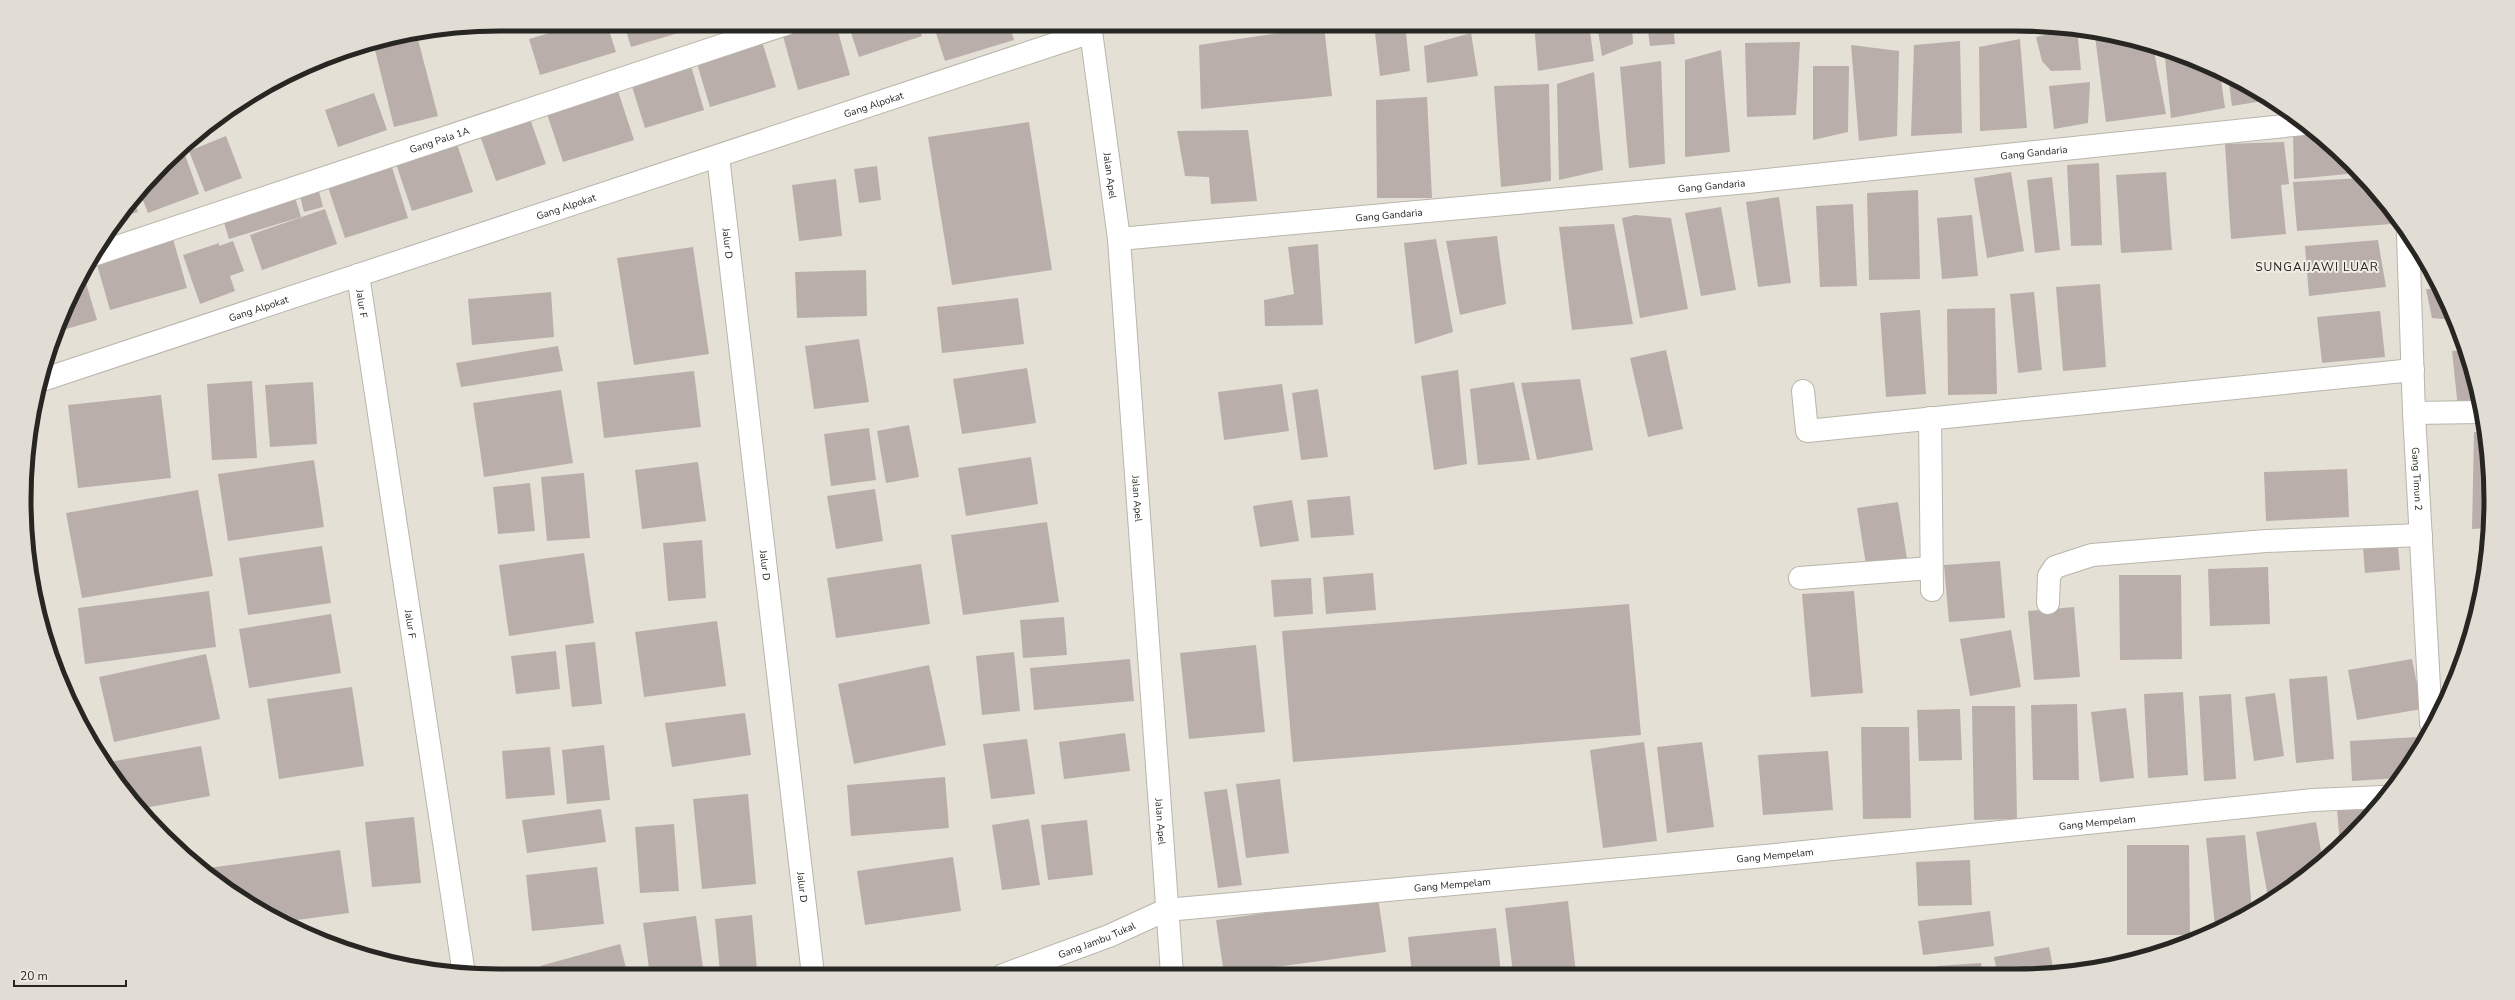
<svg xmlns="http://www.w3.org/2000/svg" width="2515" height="1000" viewBox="0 0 2515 1000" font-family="'Nunito Sans',sans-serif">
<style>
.building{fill:#baaeab}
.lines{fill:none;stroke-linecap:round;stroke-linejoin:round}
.minor-casing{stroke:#b9b5ab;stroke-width:24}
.minor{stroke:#fff;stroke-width:22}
.labels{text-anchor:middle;stroke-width:4;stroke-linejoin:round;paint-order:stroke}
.street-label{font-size:10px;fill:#272622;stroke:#f1ede3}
.quarter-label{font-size:12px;letter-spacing:1px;fill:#272622;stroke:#f1ede3}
.rim{fill:none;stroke:#272622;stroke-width:5}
</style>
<rect width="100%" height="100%" fill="#e4e0d6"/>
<path class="building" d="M 519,24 L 544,24 L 522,32 Z
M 580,24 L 607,24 L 616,52 L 540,75 L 529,39 Z
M 624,24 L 709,24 L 631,47 Z
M 801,24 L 836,24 L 850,75 L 798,90 L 781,29 Z
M 848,24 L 918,24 L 922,36 L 859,57 Z
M 933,24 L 1009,24 L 1014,40 L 945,61 Z
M 1374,24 L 1405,24 L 1410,71 L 1380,76 Z
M 1534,24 L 1589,24 L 1594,61 L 1538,71 Z
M 1597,24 L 1632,24 L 1633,44 L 1602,56 Z
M 1647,24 L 1673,24 L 1675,44 L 1650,46 Z
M 1324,26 L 1332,96 L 1201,109 L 1199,45 Z
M 2077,28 L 2081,70 L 2051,71 L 2042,61 L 2036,37 Z
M 416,32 L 438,116 L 394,127 L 373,42 Z
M 1471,33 L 1478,76 L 1427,83 L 1424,46 Z
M 2108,35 L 2153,46 L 2166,114 L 2106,122 L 2095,36 Z
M 761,38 L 776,87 L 710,107 L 695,57 Z
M 2020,39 L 2027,128 L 1980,131 L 1979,47 Z
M 1960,41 L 1962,133 L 1911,136 L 1914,45 Z
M 1800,42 L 1796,115 L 1747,117 L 1745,43 Z
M 1851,45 L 1899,51 L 1897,136 L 1859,141 Z
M 2164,48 L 2220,73 L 2225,108 L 2171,118 Z
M 1721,50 L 1730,152 L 1685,157 L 1685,60 Z
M 689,59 L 704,110 L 645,128 L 629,77 Z
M 1661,61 L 1665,164 L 1629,168 L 1620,67 Z
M 1813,66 L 1849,66 L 1848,132 L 1813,140 Z
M 1594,72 L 1603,170 L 1559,180 L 1557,84 Z
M 2228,76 L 2253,88 L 2269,100 L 2232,106 Z
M 2090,82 L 2088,123 L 2054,129 L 2049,86 Z
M 1549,84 L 1551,181 L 1501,187 L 1494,86 Z
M 616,85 L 634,140 L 563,162 L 545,108 Z
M 374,93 L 387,130 L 338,147 L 325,110 Z
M 1427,97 L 1432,198 L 1377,198 L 1376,100 Z
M 528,113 L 546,164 L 496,181 L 478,130 Z
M 1029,122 L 1052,270 L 952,285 L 928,137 Z
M 1248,130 L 1257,201 L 1211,204 L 1209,177 L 1185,176 L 1177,131 Z
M 2316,133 L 2329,142 L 2358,173 L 2294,179 L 2293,135 Z
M 226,136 L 242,178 L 205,192 L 189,151 Z
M 455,138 L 473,192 L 412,211 L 394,158 Z
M 2284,142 L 2289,184 L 2281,185 L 2286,234 L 2231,239 L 2225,144 Z
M 184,152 L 199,194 L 148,213 L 139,190 L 172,157 Z
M 2099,163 L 2102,245 L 2071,246 L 2067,165 Z
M 391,164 L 408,218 L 345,238 L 327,184 Z
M 877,166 L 881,200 L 859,203 L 854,169 Z
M 2011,172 L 2024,251 L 1987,258 L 1974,178 Z
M 2166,172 L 2172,250 L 2121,253 L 2116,175 Z
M 2052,177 L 2060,250 L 2035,253 L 2027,180 Z
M 2362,178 L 2389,207 L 2392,224 L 2297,231 L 2293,182 Z
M 836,179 L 842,236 L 799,241 L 792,185 Z
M 317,183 L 323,207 L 304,212 L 298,188 Z
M 1918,190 L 1920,279 L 1869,280 L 1867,193 Z
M 293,191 L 301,217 L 229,239 L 221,213 Z
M 1779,197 L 1791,283 L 1758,287 L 1746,202 Z
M 133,198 L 138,212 L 120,217 L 124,211 Z
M 1853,204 L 1857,286 L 1820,287 L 1816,206 Z
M 1721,207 L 1736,290 L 1701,296 L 1685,213 Z
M 325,209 L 337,244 L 262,270 L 250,235 Z
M 1635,215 L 1671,218 L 1688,309 L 1640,318 L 1622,218 Z
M 1972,215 L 1978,276 L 1942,279 L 1937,218 Z
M 1614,224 L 1633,324 L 1572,330 L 1559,227 Z
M 1497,236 L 1506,304 L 1460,315 L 1446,241 Z
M 173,239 L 187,288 L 110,310 L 96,261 Z
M 1436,239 L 1453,332 L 1415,344 L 1404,243 Z
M 2378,240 L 2386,287 L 2309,296 L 2305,246 Z
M 233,241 L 244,271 L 230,276 L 235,291 L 200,304 L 183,255 L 219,243 L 219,246 Z
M 1318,244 L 1323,325 L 1265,326 L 1264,300 L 1294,294 L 1288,247 Z
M 693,247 L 709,354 L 634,365 L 617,258 Z
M 866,270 L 867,316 L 797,318 L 795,272 Z
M 83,273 L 97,320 L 56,332 Z
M 2100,284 L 2106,367 L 2063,371 L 2056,287 Z
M 2426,289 L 2442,289 L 2454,320 L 2432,318 Z
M 551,292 L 554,337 L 472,345 L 468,299 Z
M 2034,292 L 2042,370 L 2018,373 L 2010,294 Z
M 1018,298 L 1024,344 L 942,353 L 937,307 Z
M 1995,308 L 1997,394 L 1948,395 L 1947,309 Z
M 1920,310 L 1926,394 L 1886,397 L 1880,313 Z
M 2380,311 L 2385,357 L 2322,363 L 2317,317 Z
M 859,339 L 869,402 L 814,409 L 805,346 Z
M 558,346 L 563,371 L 461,387 L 456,363 Z
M 1666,350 L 1683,429 L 1648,437 L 1630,358 Z
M 2465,350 L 2475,377 L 2480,408 L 2458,408 L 2452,351 Z
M 1027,368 L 1036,423 L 962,434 L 953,379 Z
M 1458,370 L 1467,464 L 1434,470 L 1421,376 Z
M 694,371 L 701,427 L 604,438 L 597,382 Z
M 1580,379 L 1593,450 L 1537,460 L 1521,383 Z
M 252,381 L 257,458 L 212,460 L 207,384 Z
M 313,382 L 317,444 L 270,447 L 265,385 Z
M 1514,382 L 1530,460 L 1478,465 L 1470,389 Z
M 1282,384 L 1289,431 L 1224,440 L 1218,392 Z
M 1318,389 L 1328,457 L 1301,460 L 1292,393 Z
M 561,390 L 573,463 L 484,477 L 473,403 Z
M 161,395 L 171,478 L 78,488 L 68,405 Z
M 909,425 L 919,477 L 886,483 L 877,431 Z
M 869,428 L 876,480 L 831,486 L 824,434 Z
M 2474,432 L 2484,432 L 2490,469 L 2488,528 L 2472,529 Z
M 1031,457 L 1038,504 L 966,516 L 958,468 Z
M 314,460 L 324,527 L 228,541 L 218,474 Z
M 698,462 L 706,521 L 642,529 L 635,470 Z
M 2347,469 L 2349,517 L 2266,521 L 2264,472 Z
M 584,473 L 590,538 L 547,541 L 541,477 Z
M 530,483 L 535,531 L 498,534 L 493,487 Z
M 875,489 L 883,541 L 836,549 L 827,496 Z
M 198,490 L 213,576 L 82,598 L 66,513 Z
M 1350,496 L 1354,535 L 1311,538 L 1307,500 Z
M 1292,500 L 1299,541 L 1260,547 L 1253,506 Z
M 1898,502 L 1907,559 L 1866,565 L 1857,508 Z
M 1047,522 L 1059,602 L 963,615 L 951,535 Z
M 702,540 L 706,598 L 668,601 L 663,543 Z
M 2398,545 L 2400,570 L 2365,573 L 2363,548 Z
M 322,546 L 331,603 L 248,615 L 239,558 Z
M 584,553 L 594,623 L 509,636 L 499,565 Z
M 2000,561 L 2005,618 L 1949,622 L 1944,565 Z
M 921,564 L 930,624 L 836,638 L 827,578 Z
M 2268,567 L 2270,624 L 2210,626 L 2208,569 Z
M 1373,573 L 1376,610 L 1326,614 L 1323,577 Z
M 2119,575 L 2181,575 L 2182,659 L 2120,660 Z
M 1311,578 L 1313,614 L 1274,617 L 1271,580 Z
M 209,591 L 216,647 L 85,664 L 78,608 Z
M 1854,591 L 1863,693 L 1811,697 L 1802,594 Z
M 1629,604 L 1641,735 L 1293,762 L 1282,631 Z
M 2074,607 L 2080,677 L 2034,680 L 2028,611 Z
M 331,614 L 341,673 L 249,688 L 239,629 Z
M 1064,617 L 1067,655 L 1023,658 L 1020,620 Z
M 717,621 L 726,686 L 644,697 L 635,632 Z
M 2011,630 L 2021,687 L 1970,696 L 1960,639 Z
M 595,642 L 602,704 L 572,707 L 565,645 Z
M 1256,645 L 1265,732 L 1189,739 L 1180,653 Z
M 556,651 L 560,689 L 516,694 L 511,656 Z
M 1014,652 L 1020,711 L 982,715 L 976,656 Z
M 206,654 L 220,719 L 114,742 L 99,677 Z
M 1130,659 L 1134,701 L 1034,710 L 1030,668 Z
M 2412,659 L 2422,709 L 2357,720 L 2348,670 Z
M 929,665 L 946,745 L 854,764 L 838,684 Z
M 2327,676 L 2334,759 L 2296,763 L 2289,679 Z
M 352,687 L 364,766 L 279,779 L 267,699 Z
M 2183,692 L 2188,775 L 2148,778 L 2144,694 Z
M 2275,693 L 2284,756 L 2254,761 L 2245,697 Z
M 2231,694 L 2236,779 L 2204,781 L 2199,696 Z
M 2077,704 L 2079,780 L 2033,780 L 2031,705 Z
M 1972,706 L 2015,706 L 2017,819 L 1974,820 Z
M 2126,708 L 2134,778 L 2100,782 L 2091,712 Z
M 1960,709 L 1962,760 L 1919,761 L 1917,710 Z
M 745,713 L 751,755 L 672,767 L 665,723 Z
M 1861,727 L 1909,727 L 1911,818 L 1863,819 Z
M 1125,733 L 1130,771 L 1064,779 L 1059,742 Z
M 2417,737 L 2418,750 L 2411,765 L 2399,778 L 2352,781 L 2350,741 Z
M 1027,739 L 1035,794 L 991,799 L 983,744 Z
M 1644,742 L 1657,841 L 1603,848 L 1590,750 Z
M 1702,742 L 1714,827 L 1667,833 L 1657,747 Z
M 604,745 L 610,800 L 567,804 L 562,750 Z
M 201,746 L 210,796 L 139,809 L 103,763 Z
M 550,747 L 555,795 L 506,799 L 502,751 Z
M 1828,751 L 1833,810 L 1763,815 L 1758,755 Z
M 945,777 L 949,828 L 851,836 L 847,785 Z
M 1280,779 L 1289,853 L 1246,858 L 1236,784 Z
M 1227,789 L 1242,885 L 1218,888 L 1204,792 Z
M 748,794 L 756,884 L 702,889 L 693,799 Z
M 2374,807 L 2340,845 L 2337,809 Z
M 601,809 L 606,842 L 527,853 L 522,820 Z
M 414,817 L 421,883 L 372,887 L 365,822 Z
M 1029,819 L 1040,885 L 1002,890 L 992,825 Z
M 1087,820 L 1093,875 L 1048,880 L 1041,825 Z
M 2316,822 L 2323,862 L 2269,902 L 2256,832 Z
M 674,824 L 679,891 L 640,893 L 635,827 Z
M 2245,835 L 2252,910 L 2221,927 L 2215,927 L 2206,838 Z
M 2127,845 L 2189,845 L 2190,935 L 2127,935 Z
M 340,850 L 349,913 L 282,922 L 210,877 L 201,869 Z
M 953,857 L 961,911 L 865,925 L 857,871 Z
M 1970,860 L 1972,905 L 1918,906 L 1916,862 Z
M 597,867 L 604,924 L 532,931 L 526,875 Z
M 1378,897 L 1386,952 L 1224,974 L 1216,920 Z
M 1568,901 L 1576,973 L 1513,973 L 1505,908 Z
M 1990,911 L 1994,946 L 1923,955 L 1918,921 Z
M 752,915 L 757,970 L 720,973 L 715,919 Z
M 696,916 L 704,975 L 650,976 L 643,923 Z
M 1496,928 L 1501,973 L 1412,974 L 1408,937 Z
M 620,944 L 628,976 L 543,976 L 540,966 Z
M 2049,947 L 2054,972 L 1997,972 L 1994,957 Z
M 1981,963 L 1982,972 L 1937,972 L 1937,966 Z"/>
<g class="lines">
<defs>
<g id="minor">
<path id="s1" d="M 1090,24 L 1119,239 L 1172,974"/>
<path id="s2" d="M 718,156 L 813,975"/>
<path id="s3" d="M 2408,235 L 2414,413 L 2431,723"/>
<path id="s4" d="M 1119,239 L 1748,182 L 2303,124"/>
<path id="s5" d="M 93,255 L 786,24"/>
<path id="s6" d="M 358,275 L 464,974"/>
<path id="s7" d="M 42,380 L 1091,32"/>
<path d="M 1803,391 L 1807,431 L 2413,370"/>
<path d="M 2414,413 L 2481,412"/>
<path d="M 1930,418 L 1932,590"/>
<path d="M 1800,578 L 1931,568"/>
<path d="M 2048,603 L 2049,576 L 2055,567 L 2092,555 L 2266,541 L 2421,535"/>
<path id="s8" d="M 1003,975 L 1109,936 L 1166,910 L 1765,856 L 2313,800 L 2383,797"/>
</g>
</defs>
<use href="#minor" class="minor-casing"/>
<use href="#minor" class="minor"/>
</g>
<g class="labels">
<g class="street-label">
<text dy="4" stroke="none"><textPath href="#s7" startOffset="876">Gang Alpokat</textPath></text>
<text dy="4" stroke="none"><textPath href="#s5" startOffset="365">Gang Pala 1A</textPath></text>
<text dy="4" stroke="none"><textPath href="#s4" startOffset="919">Gang Gandaria</textPath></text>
<text dy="4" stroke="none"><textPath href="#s1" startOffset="153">Jalan Apel</textPath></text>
<text dy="4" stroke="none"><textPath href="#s4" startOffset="595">Gang Gandaria</textPath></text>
<text dy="4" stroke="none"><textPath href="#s7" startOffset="552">Gang Alpokat</textPath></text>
<text dy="4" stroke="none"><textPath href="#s4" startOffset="271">Gang Gandaria</textPath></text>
<text dy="4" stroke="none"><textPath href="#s2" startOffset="88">Jalur D</textPath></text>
<text dy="4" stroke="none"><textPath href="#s6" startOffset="29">Jalur F</textPath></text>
<text dy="4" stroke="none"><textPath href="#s7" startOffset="228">Gang Alpokat</textPath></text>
<text dy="4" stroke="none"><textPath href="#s3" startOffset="244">Gang Timun 2</textPath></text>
<text dy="4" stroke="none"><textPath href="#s1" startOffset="477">Jalan Apel</textPath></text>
<text dy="4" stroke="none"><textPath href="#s2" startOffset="412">Jalur D</textPath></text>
<text dy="4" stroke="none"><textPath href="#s6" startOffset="353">Jalur F</textPath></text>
<text dy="4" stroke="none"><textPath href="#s8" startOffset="1111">Gang Mempelam</textPath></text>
<text dy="4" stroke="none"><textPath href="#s1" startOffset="801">Jalan Apel</textPath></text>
<text dy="4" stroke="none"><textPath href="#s8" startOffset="787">Gang Mempelam</textPath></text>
<text dy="4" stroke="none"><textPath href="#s8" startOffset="463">Gang Mempelam</textPath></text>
<text dy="4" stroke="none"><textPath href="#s2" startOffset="736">Jalur D</textPath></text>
<text dy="4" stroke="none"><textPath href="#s8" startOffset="100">Gang Jambu Tukal</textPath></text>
</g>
<g class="quarter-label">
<text x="2317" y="271">SUNGAIJAWI LUAR</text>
</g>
</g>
<path d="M0 0H2515V1000H0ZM500 31H2015A469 469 0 0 1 2484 500V500A469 469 0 0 1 2015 969H500A469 469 0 0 1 31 500V500A469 469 0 0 1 500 31Z" fill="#e1ddd4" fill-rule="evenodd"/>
<path class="rim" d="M500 31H2015A469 469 0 0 1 2484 500V500A469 469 0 0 1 2015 969H500A469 469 0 0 1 31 500V500A469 469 0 0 1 500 31Z"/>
<path d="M14 980v6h112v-6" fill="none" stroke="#272622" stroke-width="2"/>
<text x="20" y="980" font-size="12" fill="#272622" stroke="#f1ede3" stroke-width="3" paint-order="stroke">20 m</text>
</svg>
